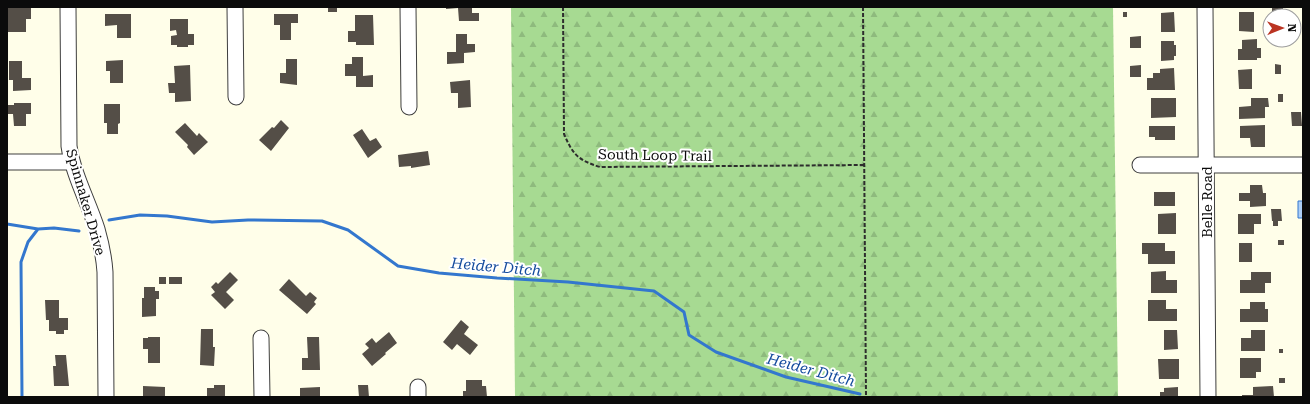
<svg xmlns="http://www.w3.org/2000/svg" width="1310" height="404" viewBox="0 0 1310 404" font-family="'Roboto Serif',serif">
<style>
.forest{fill:url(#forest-firs)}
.water{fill:url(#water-ripples);stroke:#3377ce}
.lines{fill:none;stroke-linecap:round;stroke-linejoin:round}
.stream{stroke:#3377ce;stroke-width:3}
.building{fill:#544e47}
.minor-casing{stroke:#3e3e3e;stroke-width:17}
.path{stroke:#2d2d2d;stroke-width:2;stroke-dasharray:4 2;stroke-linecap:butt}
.minor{stroke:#fff;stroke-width:15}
.labels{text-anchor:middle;stroke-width:4;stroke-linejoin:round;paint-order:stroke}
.street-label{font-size:14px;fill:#0b0b0b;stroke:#fff}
.water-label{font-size:15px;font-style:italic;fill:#144b9d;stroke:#fff}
</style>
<defs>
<pattern id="forest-firs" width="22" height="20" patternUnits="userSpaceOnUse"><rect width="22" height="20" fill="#a7da92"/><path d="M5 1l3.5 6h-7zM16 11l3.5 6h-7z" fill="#8eba7d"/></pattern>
<pattern id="water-ripples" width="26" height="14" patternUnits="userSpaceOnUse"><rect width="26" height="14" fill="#adcff7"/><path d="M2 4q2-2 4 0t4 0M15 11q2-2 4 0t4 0" fill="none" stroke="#94b0d2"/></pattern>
</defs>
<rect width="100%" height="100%" fill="#fffee9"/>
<path class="forest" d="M 511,7 L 1113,7 L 1118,397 L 515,397 Z"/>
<path class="water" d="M 1298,201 L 1303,201 L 1303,218 L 1298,218 Z"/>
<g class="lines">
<path class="stream" d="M 109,220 L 140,215 L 167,216 L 212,222 L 248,220 L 322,221 L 348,230 L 398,266 L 439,273 L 497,278 L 568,282 L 654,291 L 684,312 L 689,335 L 716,352 L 786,377 L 860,394
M 7,224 L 38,229
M 22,397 L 21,262 L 28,242 L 38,229 L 54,228 L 79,231"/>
</g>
<path class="building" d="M 31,7 L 31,19 L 26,19 L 26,32 L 8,32 L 7,8 Z
M 328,7 L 337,7 L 337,12 L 328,12 Z
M 446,7 L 472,7 L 472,13 L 479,13 L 479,21 L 459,21 L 458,8 L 446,9 Z
M 1272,8 L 1283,8 L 1283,16 L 1272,16 Z
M 1123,12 L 1127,12 L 1127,17 L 1123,17 Z
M 1174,12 L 1175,32 L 1161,32 L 1161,13 Z
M 1239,12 L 1254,12 L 1254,32 L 1239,31 Z
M 105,14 L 131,14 L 131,38 L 117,38 L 117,25 L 105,26 Z
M 274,14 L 298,14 L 298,23 L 291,23 L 291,40 L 280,40 L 280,25 L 274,25 Z
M 355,15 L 373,15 L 374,45 L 356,45 L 356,42 L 348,42 L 348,31 L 355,31 Z
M 170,19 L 188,19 L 188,34 L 194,34 L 194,45 L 188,45 L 188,47 L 177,47 L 177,45 L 171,45 L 171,36 L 177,35 L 176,30 L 170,31 Z
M 456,34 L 467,34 L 467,44 L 475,44 L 475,52 L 464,53 L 464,63 L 447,64 L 447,52 L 456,52 Z
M 1141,36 L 1141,48 L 1130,48 L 1130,37 Z
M 1257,39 L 1257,48 L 1261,48 L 1261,58 L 1257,58 L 1257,60 L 1238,60 L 1238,49 L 1242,49 L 1242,40 Z
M 1161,41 L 1174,41 L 1174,45 L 1176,45 L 1176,56 L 1174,56 L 1174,60 L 1161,61 Z
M 352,57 L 363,57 L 363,76 L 373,75 L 373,87 L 356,87 L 356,76 L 345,76 L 345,64 L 352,64 Z
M 286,59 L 297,59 L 297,85 L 280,83 L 280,73 L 286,73 Z
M 123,60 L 123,83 L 110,83 L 110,71 L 106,71 L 106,61 Z
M 9,61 L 22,61 L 22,78 L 31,78 L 31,90 L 13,91 L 13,80 L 9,80 Z
M 1275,64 L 1281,65 L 1281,74 L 1275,74 Z
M 190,65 L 191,101 L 175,102 L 175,93 L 169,93 L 168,83 L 175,83 L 174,66 Z
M 1141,65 L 1141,77 L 1130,77 L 1130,66 Z
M 1174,68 L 1175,90 L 1147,90 L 1147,78 L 1153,78 L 1153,73 L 1160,73 L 1160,69 Z
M 1252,69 L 1252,89 L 1239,89 L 1238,70 Z
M 470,80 L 471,107 L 458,108 L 458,93 L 451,93 L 450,82 Z
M 1278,94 L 1283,94 L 1283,102 L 1278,102 Z
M 1151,98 L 1176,98 L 1176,117 L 1151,118 Z
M 1251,98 L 1268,98 L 1269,107 L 1265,107 L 1265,118 L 1239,119 L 1239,107 L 1251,106 Z
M 14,103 L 31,103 L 31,114 L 26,114 L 26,126 L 14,126 L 13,114 L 7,114 L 7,105 L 14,105 Z
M 104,104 L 120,104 L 120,123 L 118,124 L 118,134 L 107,134 L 107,123 L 104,123 Z
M 1291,112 L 1301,112 L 1302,126 L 1292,126 Z
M 281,120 L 289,128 L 271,151 L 259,140 L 272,127 L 274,128 Z
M 185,123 L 197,136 L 199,133 L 208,142 L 194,155 L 187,147 L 188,145 L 175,132 Z
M 1265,125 L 1265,147 L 1251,147 L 1250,138 L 1240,138 L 1240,126 Z
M 1149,126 L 1175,126 L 1175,140 L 1155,140 L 1155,137 L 1149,137 Z
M 362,129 L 370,141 L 376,138 L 382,147 L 368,158 L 353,135 Z
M 428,151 L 430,165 L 411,168 L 411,166 L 399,167 L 398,155 Z
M 1250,185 L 1262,185 L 1263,193 L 1266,193 L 1266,206 L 1250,207 L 1250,201 L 1239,201 L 1239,193 L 1250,193 Z
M 1154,192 L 1175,192 L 1175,206 L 1154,206 Z
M 1271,209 L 1281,209 L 1282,221 L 1278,221 L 1278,226 L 1273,226 L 1273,221 L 1272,221 Z
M 1176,213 L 1176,234 L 1158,234 L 1158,214 Z
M 1238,214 L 1261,214 L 1261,224 L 1254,224 L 1254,234 L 1238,234 Z
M 1278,240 L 1284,240 L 1284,245 L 1278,245 Z
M 1142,243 L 1165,243 L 1165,251 L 1175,251 L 1175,264 L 1148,264 L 1148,254 L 1142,254 Z
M 1239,243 L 1252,243 L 1252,262 L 1239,262 Z
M 1166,271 L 1166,280 L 1177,280 L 1177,293 L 1151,293 L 1151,272 Z
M 230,272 L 238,280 L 226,292 L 234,300 L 225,309 L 211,295 L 215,292 L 211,287 L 216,282 L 218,284 Z
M 1251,272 L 1271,272 L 1271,283 L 1265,283 L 1265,293 L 1240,293 L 1240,280 L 1251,280 Z
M 159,277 L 166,277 L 166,284 L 159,284 Z
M 169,277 L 182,277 L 182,284 L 169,284 Z
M 289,279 L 306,296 L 310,292 L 317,298 L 314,302 L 316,304 L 307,314 L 279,290 Z
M 144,287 L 155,287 L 155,291 L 159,291 L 159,299 L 156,299 L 156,316 L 142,317 L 142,298 L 144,298 Z
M 45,300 L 59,300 L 59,318 L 68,318 L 68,330 L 64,330 L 64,334 L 56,334 L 56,331 L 49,331 L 49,320 L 46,320 Z
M 1148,300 L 1166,300 L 1166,309 L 1177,309 L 1177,321 L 1148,321 Z
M 1250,302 L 1265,302 L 1265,309 L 1268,309 L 1268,322 L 1240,322 L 1240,309 L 1250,309 Z
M 461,320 L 469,327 L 464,334 L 478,345 L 470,355 L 457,344 L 452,350 L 443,342 Z
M 201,329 L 213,329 L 213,347 L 215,347 L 214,366 L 200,365 Z
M 1164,330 L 1177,330 L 1178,349 L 1164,350 Z
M 1251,330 L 1265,330 L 1265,351 L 1241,351 L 1241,338 L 1251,338 Z
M 389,332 L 397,343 L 385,353 L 386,354 L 372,366 L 362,354 L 369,348 L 365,344 L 372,338 L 376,343 Z
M 148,337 L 160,337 L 160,363 L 148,363 L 148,349 L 143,349 L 143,338 L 148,338 Z
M 307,337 L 319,337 L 320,370 L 302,370 L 302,358 L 308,358 Z
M 1279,349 L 1283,349 L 1283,353 L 1279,353 Z
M 55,355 L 66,355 L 69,386 L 54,386 L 53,366 L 56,366 Z
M 1240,358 L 1261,358 L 1261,372 L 1256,372 L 1256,378 L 1240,378 Z
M 1158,359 L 1179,359 L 1179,379 L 1159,379 Z
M 1279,378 L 1285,378 L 1285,383 L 1279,383 Z
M 466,380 L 482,380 L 482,386 L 486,386 L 487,397 L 463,397 L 463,391 L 466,391 Z
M 214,385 L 225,385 L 225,397 L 207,397 L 207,388 L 214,388 Z
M 358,385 L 368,385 L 369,397 L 359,397 Z
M 143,386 L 165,387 L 165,397 L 143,397 Z
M 1273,386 L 1274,397 L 1242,397 L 1242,395 L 1253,395 L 1253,387 Z
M 320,387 L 320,397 L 300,397 L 300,388 Z
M 1178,387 L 1178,397 L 1160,397 L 1160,392 L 1164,392 L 1164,388 Z"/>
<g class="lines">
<defs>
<path id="minor" d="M 68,7 L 69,146 C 73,174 88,201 97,229 C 101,243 104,257 105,272 L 106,397
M 235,7 L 236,97
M 408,7 L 409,107
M 1205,7 L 1208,397
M 7,162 L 72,162
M 1140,165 L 1303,165
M 261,338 L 262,397
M 418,387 L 418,397"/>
</defs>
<use href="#minor" class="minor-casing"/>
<path class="path" d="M 563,7 L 564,134 C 573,155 578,160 600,167 L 864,165
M 863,7 L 866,397"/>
<use href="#minor" class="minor"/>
</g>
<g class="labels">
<g class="street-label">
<text transform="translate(655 155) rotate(1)" y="5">South Loop Trail</text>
<text transform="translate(86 202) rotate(74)" y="5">Spinnaker Drive</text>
<text transform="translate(1207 202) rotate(-90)" y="5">Belle Road</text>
</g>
<g class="water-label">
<text transform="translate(496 267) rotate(5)" y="5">Heider Ditch</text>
<text transform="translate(811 370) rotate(15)" y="5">Heider Ditch</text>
</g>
</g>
<rect width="1310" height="404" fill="none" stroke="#0b0b0b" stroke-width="16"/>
<g transform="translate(1282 28) rotate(89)"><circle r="19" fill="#ffffff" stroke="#9d9d9d"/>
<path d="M0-3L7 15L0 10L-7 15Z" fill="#bb3422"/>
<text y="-6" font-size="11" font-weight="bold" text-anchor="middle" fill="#0b0b0b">N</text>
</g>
</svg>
